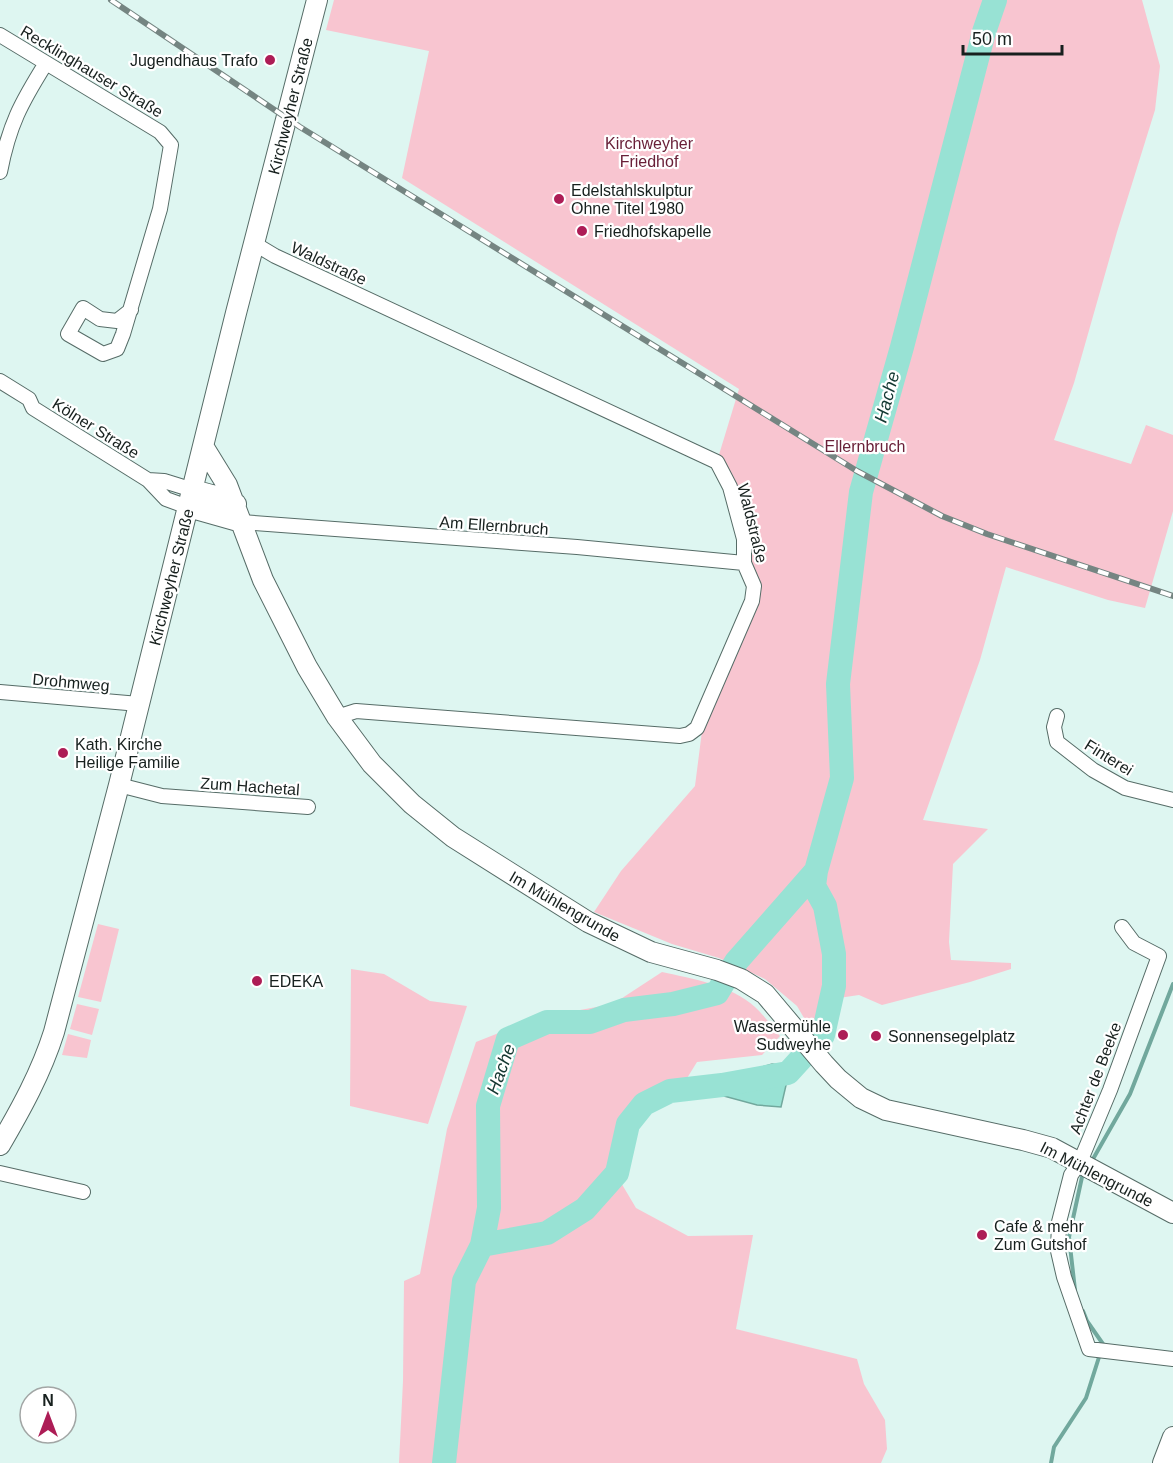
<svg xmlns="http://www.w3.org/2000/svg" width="1173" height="1463" viewBox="0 0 1173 1463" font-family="Arial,sans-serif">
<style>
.green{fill:#f8c5d0}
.water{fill:#98e2d4;stroke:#71a89d;stroke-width:1.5}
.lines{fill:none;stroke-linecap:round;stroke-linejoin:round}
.stream{stroke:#71a89d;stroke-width:4}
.river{stroke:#98e2d4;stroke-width:24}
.minor-casing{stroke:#566c67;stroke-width:16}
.secondary-casing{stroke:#566c67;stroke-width:22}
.minor{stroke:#fff;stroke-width:14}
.secondary{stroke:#fff;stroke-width:20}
.rail-casing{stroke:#758582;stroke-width:6}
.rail{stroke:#fff;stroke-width:4;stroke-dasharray:11;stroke-linecap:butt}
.poi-dot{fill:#ad1d56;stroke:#fff;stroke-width:2}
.labels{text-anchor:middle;stroke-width:4.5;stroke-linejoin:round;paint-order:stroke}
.poi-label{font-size:16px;fill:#17201e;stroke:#fff;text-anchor:start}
.street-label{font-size:16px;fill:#17201e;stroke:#fff}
.park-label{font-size:16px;fill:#692038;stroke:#fff}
.water-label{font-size:18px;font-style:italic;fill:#133731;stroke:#fff}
</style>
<rect width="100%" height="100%" fill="#def6f1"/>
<path class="green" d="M 334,0 L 1142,0 L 1160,66 L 1155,110 L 1117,232 L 1074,383 L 1054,440 L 1131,464 L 1146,425 L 1173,435 L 1173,511 L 1145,608 L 1108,600 L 1006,567 L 980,660 L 923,820 L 988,829 L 953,864 L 949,942 L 951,960 L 1011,963 L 1011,969 L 970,982 L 882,1005 L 859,995 L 825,1000 L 819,1027 L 814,1035 L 797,1006 L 765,979 L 719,958 L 672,944 L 594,912 L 621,871 L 695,786 L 702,731 L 756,601 L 754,572 L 747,539 L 718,458 L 739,389 L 402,178 L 429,51 L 326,30 Z
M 98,924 L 119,929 L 101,1002 L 78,997 Z
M 351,969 L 384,974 L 430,1001 L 467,1006 L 428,1124 L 350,1106 Z
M 662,972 C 693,979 731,985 755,1007 C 764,1015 772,1027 780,1036 L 762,1055 L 697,1062 L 684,1083 L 634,1104 L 620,1132 L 620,1181 L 636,1208 L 688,1236 L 753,1235 L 736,1329 L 857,1359 L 864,1384 L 885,1420 L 887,1449 L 881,1463 L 399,1463 L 403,1381 L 404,1281 L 420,1274 L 447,1129 L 476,1042 L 536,1018 L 613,1004 Z
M 77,1004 L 99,1009 L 92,1035 L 70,1029 Z
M 68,1034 L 91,1040 L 87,1058 L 62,1055 Z"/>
<path class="water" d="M 772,1064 L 786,1066 L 787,1081 L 781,1107 L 757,1105 L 720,1095 L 723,1079 Z"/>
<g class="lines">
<path class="stream" d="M 1093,1159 L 1130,1094 L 1173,984
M 1075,1290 L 1069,1237 L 1082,1177
M 1083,1311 L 1087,1321 L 1103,1344
M 1051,1463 L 1054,1447 L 1086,1398 L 1100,1354"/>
<path class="river" d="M 482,1245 L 547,1233 L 585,1209 L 617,1173 L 628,1124 L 644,1104 L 670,1091 L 722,1085 L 788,1073 L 819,1039 L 823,1035 L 834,986 L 834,954 L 825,906 L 814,886 L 816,871
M 444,1463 L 464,1281 L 482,1245 L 489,1208 L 488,1106 L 508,1039 L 547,1022 L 590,1022 L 624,1010 L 673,1004 L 717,993 L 736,962 L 816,871 L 842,778 L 838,684 L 861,492 L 902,347 L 984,32 L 995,0"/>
<defs>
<path id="minor" d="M 0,35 L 160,132 L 171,145 L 160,209 L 123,334 L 117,349 L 103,354 L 68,334 L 83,308 L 100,319 L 117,321 L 131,310
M 0,172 C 9,125 21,103 46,63
M 255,244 L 275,256 L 717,462 L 730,487 L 744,539 L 744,563 L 754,586 L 752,601 L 697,728 L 689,734 L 680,736 L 356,711 L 337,717
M 0,381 L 29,399 L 33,408 L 148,480 L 166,499 L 188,507
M 148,480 L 164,481 L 193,490
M 241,522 L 577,547 L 744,563
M 0,692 L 139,704
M 1057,716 L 1054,727 L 1057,742 L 1093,770 L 1125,788 L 1173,800
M 119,785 L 162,796 L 308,807
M 1122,927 L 1134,943 L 1159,956 L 1110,1090 L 1080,1162 L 1071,1175 L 1059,1222 L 1058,1251 L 1064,1277 L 1089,1349 L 1173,1359
M 0,1173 L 83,1192"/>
<path id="secondary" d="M 203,446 L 227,485 L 263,580 L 307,667 L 337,717 L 372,764 L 412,804 L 453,837 L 588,922 L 651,952 L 717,970 L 741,979 L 765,994 L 824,1064 L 838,1079 L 861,1098 L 886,1110 L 1023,1140 L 1052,1148 L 1173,1213
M 193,490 L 219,497 L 236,504
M 188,507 L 241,522
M 0,1145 C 21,1109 41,1073 54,1032 L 119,785 L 236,313 L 317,0
M 1163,1463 L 1173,1437"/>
</defs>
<use href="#minor" class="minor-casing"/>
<use href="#secondary" class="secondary-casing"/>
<use href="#minor" class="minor"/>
<use href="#secondary" class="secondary"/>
<defs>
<path id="rail" d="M 111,0 L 300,127 L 857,471 L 942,516 L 987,534 L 1173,596"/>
</defs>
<use href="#rail" class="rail-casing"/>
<use href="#rail" class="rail"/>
</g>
<g class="poi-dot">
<circle cx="270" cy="60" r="6"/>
<circle cx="559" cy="199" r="6"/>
<circle cx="582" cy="231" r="6"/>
<circle cx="63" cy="753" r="6"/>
<circle cx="257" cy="981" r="6"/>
<circle cx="843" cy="1035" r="6"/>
<circle cx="876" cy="1036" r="6"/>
<circle cx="982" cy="1235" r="6"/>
</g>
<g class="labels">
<g class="poi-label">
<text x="258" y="66" text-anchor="end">Jugendhaus Trafo</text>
<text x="571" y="196">Edelstahlskulptur<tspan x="571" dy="18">Ohne Titel 1980</tspan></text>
<text x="594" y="237">Friedhofskapelle</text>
<text x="75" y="750">Kath. Kirche<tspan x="75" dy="18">Heilige Familie</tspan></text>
<text x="269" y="987">EDEKA</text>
<text x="831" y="1032" text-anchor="end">Wassermühle<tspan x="831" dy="18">Sudweyhe</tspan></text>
<text x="888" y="1042">Sonnensegelplatz</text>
<text x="994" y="1232">Cafe &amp; mehr<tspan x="994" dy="18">Zum Gutshof</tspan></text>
</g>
<g class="street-label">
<text transform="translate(92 71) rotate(31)" y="6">Recklinghauser Straße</text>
<text transform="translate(290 106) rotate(-76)" y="6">Kirchweyher Straße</text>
<text transform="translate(329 263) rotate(25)" y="6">Waldstraße</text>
<text transform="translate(96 428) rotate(32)" y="6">Kölner Straße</text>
<text transform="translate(753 523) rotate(76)" y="6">Waldstraße</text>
<text transform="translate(494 525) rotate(4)" y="6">Am Ellernbruch</text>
<text transform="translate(171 577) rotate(-76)" y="6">Kirchweyher Straße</text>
<text transform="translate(71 682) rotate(5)" y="6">Drohmweg</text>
<text transform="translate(1109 757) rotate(32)" y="6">Finterei</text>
<text transform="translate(250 786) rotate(4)" y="6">Zum Hachetal</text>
<text transform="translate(565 906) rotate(30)" y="6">Im Mühlengrunde</text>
<text transform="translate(1095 1078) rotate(-69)" y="6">Achter de Beeke</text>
<text transform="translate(1097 1174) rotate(27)" y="6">Im Mühlengrunde</text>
</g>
<g class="park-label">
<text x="649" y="149">Kirchweyher<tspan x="649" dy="18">Friedhof</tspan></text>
<text x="865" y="452">Ellernbruch</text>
</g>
<g class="water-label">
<text transform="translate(887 397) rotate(-75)" y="6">Hache</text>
<text transform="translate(501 1069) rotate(-70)" y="6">Hache</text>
</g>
</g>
<g transform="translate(48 1415)"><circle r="28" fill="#ffffff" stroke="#a2a6a5" stroke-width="1.5"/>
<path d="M0-4.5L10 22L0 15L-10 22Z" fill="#ad1d56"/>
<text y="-9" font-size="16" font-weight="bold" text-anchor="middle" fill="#17201e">N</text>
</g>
<path d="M963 45v9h99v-9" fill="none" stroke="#17201e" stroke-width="3"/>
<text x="972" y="45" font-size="18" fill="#17201e" stroke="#ffffff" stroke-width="4.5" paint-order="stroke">50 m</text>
</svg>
